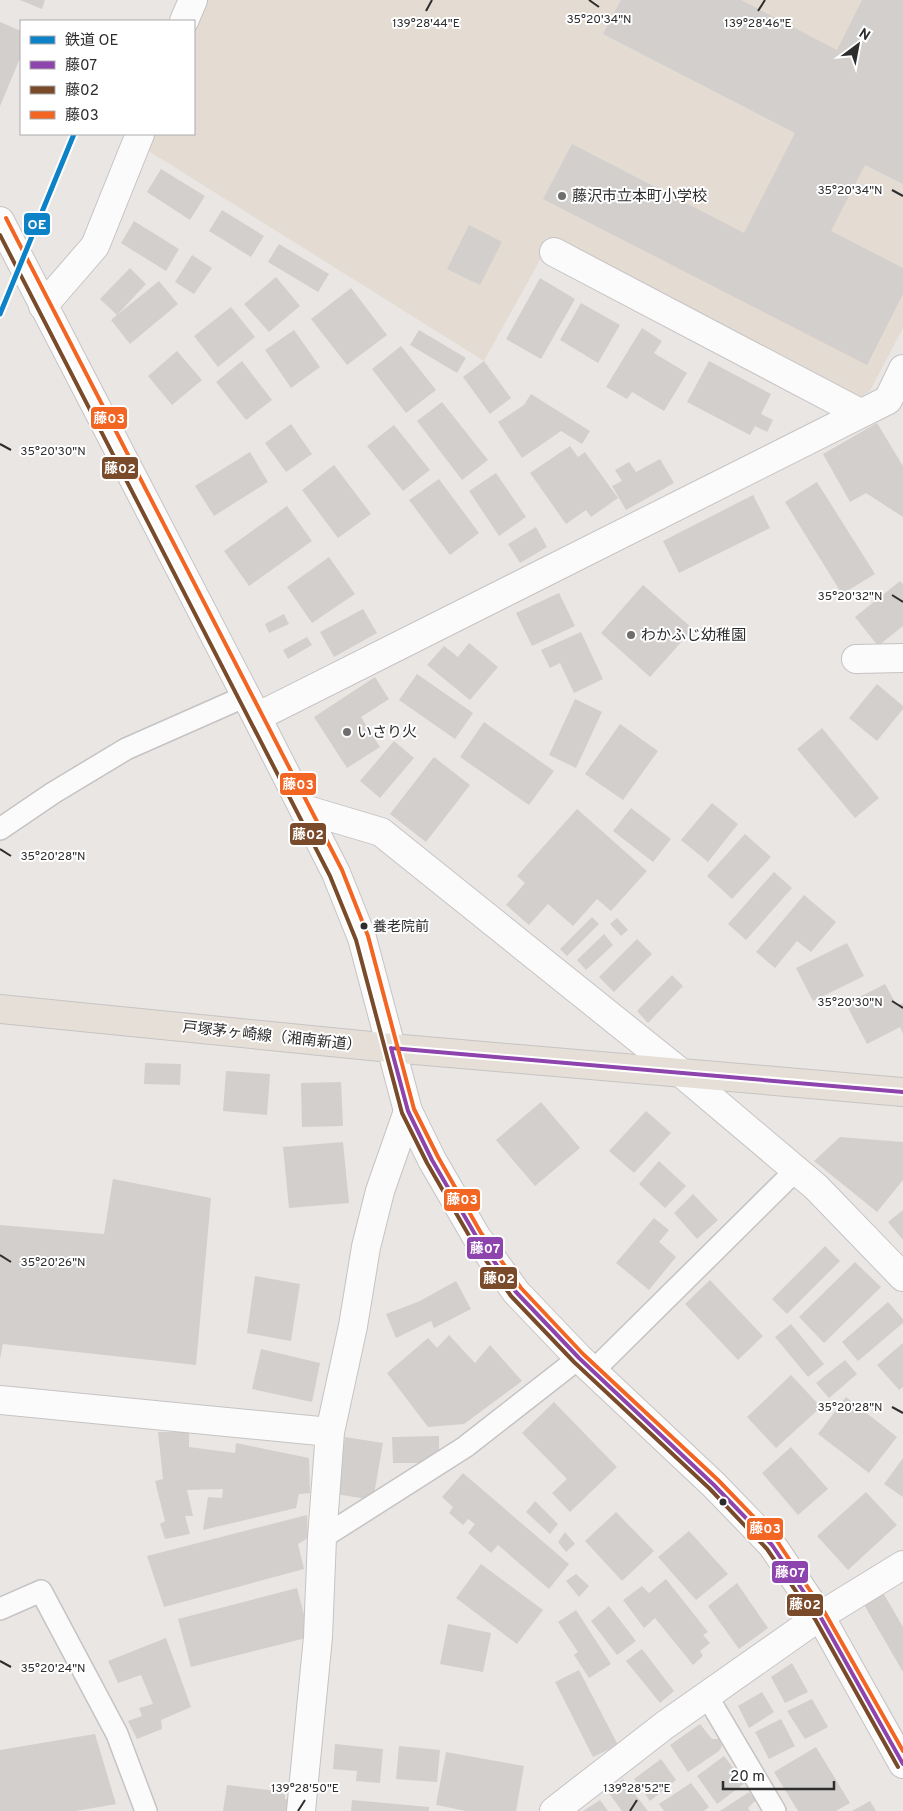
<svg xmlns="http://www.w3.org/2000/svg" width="903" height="1811" viewBox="0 0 903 1811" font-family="Overpass,'Noto Sans JP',sans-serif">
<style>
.education{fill:#e4dbd3}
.building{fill:#d2cfcd}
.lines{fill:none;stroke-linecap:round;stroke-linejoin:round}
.service-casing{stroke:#c5c3c4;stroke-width:24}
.minor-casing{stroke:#c5c3c4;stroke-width:30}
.tertiary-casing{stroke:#c5c3c4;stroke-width:30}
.primary-casing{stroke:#c6c4c3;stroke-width:30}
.service{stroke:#fcfbfb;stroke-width:21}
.minor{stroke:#fcfbfb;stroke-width:28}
.tertiary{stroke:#fcfbfb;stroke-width:28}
.primary{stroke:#e6dfd7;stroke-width:28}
.bus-1-casing{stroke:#fff;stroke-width:8}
.bus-2-casing{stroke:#fff;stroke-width:8}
.bus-3-casing{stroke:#fff;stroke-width:8}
.bus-1{stroke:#8e44ad;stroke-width:4}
.bus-2{stroke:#7a4b2a;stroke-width:4}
.bus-3{stroke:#f26522;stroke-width:4}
.rail-1-casing{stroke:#fff;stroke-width:9}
.rail-1{stroke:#0d82c7;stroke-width:5}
.ticks{fill:none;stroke:#2d2d2d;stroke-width:2}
.poi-dot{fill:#6f6e6d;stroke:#fff;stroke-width:2}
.bus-dot{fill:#2d2d2d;stroke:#fff;stroke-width:2}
.labels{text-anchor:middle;stroke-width:4;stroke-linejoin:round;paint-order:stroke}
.bus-label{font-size:14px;fill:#2d2d2d;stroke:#fff;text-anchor:start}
.poi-label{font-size:15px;fill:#2d2d2d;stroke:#fff;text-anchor:start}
.street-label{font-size:15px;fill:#2d2d2d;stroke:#fff}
.ticks-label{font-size:12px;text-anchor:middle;fill:#2d2d2d;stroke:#fff;stroke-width:4;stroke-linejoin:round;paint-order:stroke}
.line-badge{stroke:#fff;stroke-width:2}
.badge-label{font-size:14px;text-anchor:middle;font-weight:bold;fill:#fff}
</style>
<rect width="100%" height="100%" fill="#eae6e4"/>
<path class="education" d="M 207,0 L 903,0 L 903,328 L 870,391 L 857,399 L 550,242 L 484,361 L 147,150 L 154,134 L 194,134 L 194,33 Z"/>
<path class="building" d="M 20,0 L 45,0 L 42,9 Z
M 621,0 L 741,0 L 837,50 L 862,0 L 903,0 L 903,184 L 865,165 L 831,231 L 903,268 L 903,294 L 867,365 L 543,199 L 572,144 L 744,233 L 795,133 L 603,34 Z
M 0,22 L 21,31 L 21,56 L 0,106 Z
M 161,169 L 205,196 L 190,220 L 147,192 Z
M 222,210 L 264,236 L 251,257 L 209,231 Z
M 134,221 L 179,249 L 166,271 L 121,243 Z
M 469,225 L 502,242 L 480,285 L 447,269 Z
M 279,244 L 329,274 L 318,292 L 268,262 Z
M 192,255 L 212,268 L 194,294 L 175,282 Z
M 130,268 L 146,284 L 117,315 L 159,281 L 178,304 L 130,344 L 111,320 L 117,315 L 100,299 Z
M 276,277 L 300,306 L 269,332 L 244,304 Z
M 540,278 L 575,299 L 541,359 L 506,339 Z
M 351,288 L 387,335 L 347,365 L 311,319 Z
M 581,303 L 620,325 L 598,363 L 560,340 Z
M 231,307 L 255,337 L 218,367 L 194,336 Z
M 642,328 L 662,341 L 654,353 L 687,373 L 664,411 L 632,392 L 627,399 L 606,387 Z
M 294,330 L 320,367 L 291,388 L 265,350 Z
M 419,330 L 466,358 L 457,373 L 410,345 Z
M 401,346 L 436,390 L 406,413 L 372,369 Z
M 177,351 L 202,380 L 172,405 L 148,376 Z
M 242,361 L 272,400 L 246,420 L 216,382 Z
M 484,361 L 511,398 L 490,414 L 463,377 Z
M 709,361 L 771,394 L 761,414 L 773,420 L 767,432 L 755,426 L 750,435 L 687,402 Z
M 531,394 L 590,431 L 582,444 L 561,431 L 522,458 L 498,422 L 524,405 Z
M 442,402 L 488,460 L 462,480 L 417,421 Z
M 877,423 L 903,466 L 903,517 L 866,493 L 850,502 L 823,454 Z
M 291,424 L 312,454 L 286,472 L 265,443 Z
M 394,425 L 430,470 L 403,491 L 367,446 Z
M 570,446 L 578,457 L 585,452 L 618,498 L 591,517 L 586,510 L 566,524 L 530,473 Z
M 250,452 L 268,482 L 214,516 L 195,486 Z
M 660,459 L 674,483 L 626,510 L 612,486 L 622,481 L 615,470 L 629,462 L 636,472 Z
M 334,465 L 371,514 L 338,538 L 302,490 Z
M 496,473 L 526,517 L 499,536 L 469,491 Z
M 439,479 L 479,533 L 450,555 L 409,500 Z
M 817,482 L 875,574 L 842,594 L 785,502 Z
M 753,495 L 770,528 L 679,573 L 663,541 Z
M 287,506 L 312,541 L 249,586 L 224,551 Z
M 536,527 L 547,547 L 520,563 L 508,544 Z
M 329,557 L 355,594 L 312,623 L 287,587 Z
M 900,581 L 903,584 L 903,626 L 878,646 L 855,617 Z
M 643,585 L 693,629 L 650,677 L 601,633 Z
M 559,593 L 575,626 L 532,646 L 516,613 Z
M 363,609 L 377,633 L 334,657 L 320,632 Z
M 284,614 L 289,624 L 269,633 L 265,624 Z
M 581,632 L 603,679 L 574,693 L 560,663 L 550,668 L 541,650 Z
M 307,637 L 312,645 L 288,659 L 283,650 Z
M 469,643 L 498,667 L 470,700 L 427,665 L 444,646 L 458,657 Z
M 417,674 L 473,713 L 455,739 L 399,700 Z
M 375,677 L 389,699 L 361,717 L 380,747 L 347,768 L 314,717 Z
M 877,684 L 903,706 L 903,709 L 877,741 L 849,718 Z
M 575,699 L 602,712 L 576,768 L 549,755 Z
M 484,722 L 554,771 L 529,805 L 460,757 Z
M 620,724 L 658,751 L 623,800 L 585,774 Z
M 822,728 L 879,798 L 855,818 L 797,749 Z
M 394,741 L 414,758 L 380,798 L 360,781 Z
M 434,757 L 470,785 L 426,842 L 390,814 Z
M 712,803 L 738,824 L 708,862 L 681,840 Z
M 631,808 L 671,839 L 653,862 L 613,831 Z
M 577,809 L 647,871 L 611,911 L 597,899 L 573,926 L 548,904 L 529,925 L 506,905 L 525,883 L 517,876 Z
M 745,834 L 771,857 L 732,899 L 707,876 Z
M 774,872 L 792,888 L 746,940 L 728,924 Z
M 804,895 L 836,922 L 811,952 L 797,941 L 775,968 L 756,952 Z
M 592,917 L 599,924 L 567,956 L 560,949 Z
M 617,918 L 628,930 L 621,936 L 610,924 Z
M 604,934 L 613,945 L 586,970 L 577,960 Z
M 637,939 L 652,954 L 614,992 L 599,977 Z
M 847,943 L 864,976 L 813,1001 L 796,968 Z
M 672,975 L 683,986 L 648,1023 L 637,1011 Z
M 885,984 L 897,1006 L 903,1003 L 903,1034 L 900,1027 L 867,1044 L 846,1004 Z
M 145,1063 L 181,1064 L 180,1085 L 144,1084 Z
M 226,1071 L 270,1074 L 267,1115 L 223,1111 Z
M 341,1082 L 343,1126 L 302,1127 L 301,1083 Z
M 541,1102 L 580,1148 L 535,1186 L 496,1140 Z
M 646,1111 L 671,1133 L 634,1173 L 609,1151 Z
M 840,1137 L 903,1142 L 903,1180 L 877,1212 L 814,1161 Z
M 343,1142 L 349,1203 L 289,1208 L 283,1147 Z
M 659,1161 L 686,1186 L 665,1208 L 639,1184 Z
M 113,1179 L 211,1198 L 196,1365 L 3,1344 L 0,1359 L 0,1225 L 104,1234 Z
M 693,1194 L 718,1220 L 697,1239 L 674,1213 Z
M 903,1210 L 903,1240 L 888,1222 Z
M 654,1218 L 669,1230 L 659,1242 L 676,1257 L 649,1290 L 616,1263 Z
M 825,1246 L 840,1261 L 787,1314 L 772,1299 Z
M 855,1262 L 881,1287 L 824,1343 L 799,1317 Z
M 255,1276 L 300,1284 L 291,1341 L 247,1333 Z
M 710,1280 L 763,1336 L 738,1360 L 685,1304 Z
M 456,1281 L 471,1309 L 434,1328 L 431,1321 L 396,1338 L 386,1314 L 420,1301 Z
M 888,1302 L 903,1319 L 903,1323 L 858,1361 L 842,1342 Z
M 791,1324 L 824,1364 L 808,1377 L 775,1337 Z
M 449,1335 L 475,1363 L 490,1345 L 522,1381 L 464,1424 L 428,1427 L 387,1373 L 428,1338 L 437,1348 Z
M 903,1343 L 903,1387 L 899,1390 L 877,1365 Z
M 261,1349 L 320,1363 L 312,1402 L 252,1389 Z
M 845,1360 L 857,1374 L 829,1398 L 816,1383 Z
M 791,1375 L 821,1407 L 776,1448 L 747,1417 Z
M 846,1397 L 897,1437 L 869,1473 L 818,1434 Z
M 554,1402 L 617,1467 L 570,1512 L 552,1493 L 567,1479 L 522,1433 Z
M 158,1432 L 189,1432 L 189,1447 L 235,1453 L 236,1443 L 309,1458 L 310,1493 L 299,1494 L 296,1508 L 203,1530 L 208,1497 L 222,1498 L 223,1489 L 187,1490 L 193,1516 L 185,1516 L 190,1534 L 165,1539 L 160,1524 L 165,1521 L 155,1481 L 163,1479 Z
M 439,1436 L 439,1463 L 393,1463 L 392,1437 Z
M 345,1437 L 383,1443 L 373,1500 L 336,1494 Z
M 791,1447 L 828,1489 L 798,1515 L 762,1473 Z
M 903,1458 L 903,1497 L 884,1484 Z
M 463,1473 L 569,1564 L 549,1589 L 498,1545 L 491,1553 L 468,1533 L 475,1524 L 468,1519 L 463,1525 L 449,1513 L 453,1507 L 442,1497 Z
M 866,1492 L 897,1525 L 848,1570 L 817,1536 Z
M 535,1501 L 558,1524 L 550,1534 L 526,1512 Z
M 616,1512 L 654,1551 L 622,1581 L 585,1541 Z
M 307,1515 L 308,1538 L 298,1544 L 304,1569 L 164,1607 L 147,1556 Z
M 689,1531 L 728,1574 L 696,1600 L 658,1557 Z
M 565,1532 L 575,1544 L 566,1552 L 558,1542 Z
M 481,1564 L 543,1610 L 517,1644 L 456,1598 Z
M 576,1574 L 589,1586 L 579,1597 L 566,1581 Z
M 666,1579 L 708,1632 L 703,1635 L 710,1643 L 700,1651 L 703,1656 L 693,1665 L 655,1618 L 644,1628 L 623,1600 L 642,1586 L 649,1593 Z
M 737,1583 L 768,1628 L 739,1649 L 708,1606 Z
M 297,1588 L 310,1637 L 191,1667 L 178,1619 Z
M 882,1591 L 903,1627 L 903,1672 L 863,1603 Z
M 609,1606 L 636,1641 L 617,1655 L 591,1621 Z
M 576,1610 L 611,1664 L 589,1678 L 574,1655 L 578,1652 L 558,1622 Z
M 448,1624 L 491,1633 L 483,1672 L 440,1664 Z
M 166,1638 L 191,1707 L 161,1720 L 162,1729 L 137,1739 L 128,1721 L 142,1716 L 139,1708 L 153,1704 L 141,1675 L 118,1683 L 108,1661 Z
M 642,1649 L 674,1691 L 660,1703 L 626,1661 Z
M 792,1663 L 808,1692 L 785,1703 L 771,1677 Z
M 579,1670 L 618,1745 L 593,1757 L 555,1682 Z
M 762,1692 L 774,1712 L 749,1728 L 738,1706 Z
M 812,1699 L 828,1727 L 805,1739 L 787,1711 Z
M 781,1719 L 795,1746 L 769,1759 L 755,1732 Z
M 700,1724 L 712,1739 L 719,1739 L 722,1746 L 719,1751 L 688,1772 L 670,1745 Z
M 95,1734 L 116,1804 L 76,1811 L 0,1811 L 0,1750 Z
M 335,1744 L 383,1749 L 380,1783 L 356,1781 L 357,1771 L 333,1769 Z
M 399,1746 L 440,1750 L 437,1782 L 396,1779 Z
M 816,1747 L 850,1803 L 836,1811 L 798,1811 L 774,1772 Z
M 446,1752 L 524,1766 L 516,1811 L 466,1811 L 436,1805 Z
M 724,1756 L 745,1783 L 717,1804 L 697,1776 Z
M 661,1759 L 676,1780 L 650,1801 L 634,1779 Z
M 623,1779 L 648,1811 L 622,1811 L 608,1792 Z
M 691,1783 L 709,1807 L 704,1811 L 664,1811 L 659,1804 Z
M 227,1785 L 285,1792 L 285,1799 L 292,1800 L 290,1811 L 223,1811 Z
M 749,1792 L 756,1800 L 748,1808 L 750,1811 L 720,1811 Z
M 352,1800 L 429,1807 L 429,1811 L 351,1811 Z
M 600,1800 L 608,1811 L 583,1811 Z
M 870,1801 L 876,1811 L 852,1811 Z"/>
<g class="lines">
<defs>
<path id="service" d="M 0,829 L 53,793 L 126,749 L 246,696
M 593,1371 L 796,1170
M 322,1538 L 465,1447 L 579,1358
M 0,1609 L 41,1591 L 117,1734 L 146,1811
M 707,1696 L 775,1811"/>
<path id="minor" d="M 184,21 L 193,0
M 554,252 L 860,413
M 43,306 L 95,246 L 140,134
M 856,659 L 903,658
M 257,717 L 888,400 L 903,369
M 304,809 L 381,832 L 680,1072 L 816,1187 L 903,1277
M 0,1400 L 330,1432
M 301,1811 L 318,1637 L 322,1538 L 330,1432 L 353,1326 L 366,1247 L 380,1191 L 408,1111
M 554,1811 L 665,1725 L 820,1616 L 903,1565"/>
<path id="tertiary" d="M 0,221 L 246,696 L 336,873 L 362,938 L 408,1111 L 432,1160 L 476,1236 L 516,1292 L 579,1358 L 714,1485 L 772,1545 L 820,1616 L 903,1764"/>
<path id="primary" d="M 0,1009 L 391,1048 L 903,1092"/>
</defs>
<use href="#service" class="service-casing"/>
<use href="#minor" class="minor-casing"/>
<use href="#tertiary" class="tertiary-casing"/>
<use href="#primary" class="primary-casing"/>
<use href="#service" class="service"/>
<use href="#minor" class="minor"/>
<use href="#tertiary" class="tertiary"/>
<use href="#primary" class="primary"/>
<defs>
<path id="bus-1" d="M 391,1048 L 408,1111 L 432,1160 L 476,1236 L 516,1292 L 579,1358 L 714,1485 L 772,1545 L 820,1616 L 903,1764
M 391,1048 L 903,1092"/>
<path id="bus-2" d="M 0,235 L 330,876 L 356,940 L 402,1113 L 427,1163 L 471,1239 L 511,1296 L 574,1362 L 710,1489 L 767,1549 L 815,1619 L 898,1767"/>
<path id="bus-3" d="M 6,218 L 342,870 L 368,936 L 414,1109 L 438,1157 L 481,1233 L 521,1288 L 583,1354 L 718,1480 L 777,1541 L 825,1613 L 903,1751"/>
</defs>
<use href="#bus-1" class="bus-1-casing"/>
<use href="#bus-2" class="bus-2-casing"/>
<use href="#bus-3" class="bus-3-casing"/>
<use href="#bus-1" class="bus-1"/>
<use href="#bus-2" class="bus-2"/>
<use href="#bus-3" class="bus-3"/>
<defs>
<path id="rail-1" d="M 0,314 L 74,134"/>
</defs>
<use href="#rail-1" class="rail-1-casing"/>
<use href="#rail-1" class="rail-1"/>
</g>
<path class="ticks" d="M 589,0 L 599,7M 426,11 L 432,0M 758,11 L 765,0M 892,190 L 903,196M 0,444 L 11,450M 892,595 L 903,602M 0,849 L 11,856M 892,1001 L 903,1008M 0,1255 L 11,1262M 892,1407 L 903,1413M 0,1661 L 11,1667M 298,1811 L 305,1800M 630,1811 L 637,1800"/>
<g class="poi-dot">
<circle cx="562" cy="196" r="5"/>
<circle cx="631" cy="635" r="5"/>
<circle cx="347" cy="732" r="5"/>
</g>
<g class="bus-dot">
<circle cx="364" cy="926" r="4.5"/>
<circle cx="723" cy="1502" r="4.5"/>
</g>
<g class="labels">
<g class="bus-label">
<text x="373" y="931">養老院前</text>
</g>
<g class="poi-label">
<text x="572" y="201">藤沢市立本町小学校</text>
<text x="641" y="640">わかふじ幼稚園</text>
<text x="357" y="737">いさり火</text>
</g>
<g class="street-label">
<text transform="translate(272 1036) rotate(6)" y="5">戸塚茅ヶ崎線（湘南新道）</text>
</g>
</g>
<g class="ticks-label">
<text x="599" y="23">35°20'34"N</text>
<text x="426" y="27">139°28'44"E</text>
<text x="758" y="27">139°28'46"E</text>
<text x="850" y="194">35°20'34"N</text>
<text x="53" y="455">35°20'30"N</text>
<text x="850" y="600">35°20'32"N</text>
<text x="53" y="860">35°20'28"N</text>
<text x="850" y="1006">35°20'30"N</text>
<text x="53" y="1266">35°20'26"N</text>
<text x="850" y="1411">35°20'28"N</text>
<text x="53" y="1672">35°20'24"N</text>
<text x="305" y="1792">139°28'50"E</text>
<text x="637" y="1792">139°28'52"E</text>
</g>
<g class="line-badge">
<rect x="23" y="212" width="28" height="24" rx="5" fill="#0d82c7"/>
<rect x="90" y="406" width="38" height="24" rx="5" fill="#f26522"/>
<rect x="101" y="456" width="38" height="24" rx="5" fill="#7a4b2a"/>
<rect x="279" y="772" width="38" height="24" rx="5" fill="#f26522"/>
<rect x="289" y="822" width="38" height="24" rx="5" fill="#7a4b2a"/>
<rect x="443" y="1188" width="38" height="24" rx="5" fill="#f26522"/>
<rect x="466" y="1236" width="38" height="24" rx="5" fill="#8e44ad"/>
<rect x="479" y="1266" width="39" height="24" rx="5" fill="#7a4b2a"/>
<rect x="746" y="1517" width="38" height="24" rx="5" fill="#f26522"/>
<rect x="771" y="1560" width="38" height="24" rx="5" fill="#8e44ad"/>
<rect x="786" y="1593" width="38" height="24" rx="5" fill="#7a4b2a"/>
</g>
<g class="badge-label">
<text x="37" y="229">OE</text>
<text x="109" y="423">藤03</text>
<text x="120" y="473">藤02</text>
<text x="298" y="789">藤03</text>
<text x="308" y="839">藤02</text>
<text x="462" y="1204">藤03</text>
<text x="485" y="1253">藤07</text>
<text x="499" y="1283">藤02</text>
<text x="765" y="1533">藤03</text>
<text x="790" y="1577">藤07</text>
<text x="805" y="1609">藤02</text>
</g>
<rect x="20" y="20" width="175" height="115" fill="#ffffff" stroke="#ababab"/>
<rect x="30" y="36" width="25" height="8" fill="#0d82c7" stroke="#ababab"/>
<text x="65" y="45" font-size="15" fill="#2d2d2d">鉄道 OE</text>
<rect x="30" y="61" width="25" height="8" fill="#8e44ad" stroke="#ababab"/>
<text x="65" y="70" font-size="15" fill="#2d2d2d">藤07</text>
<rect x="30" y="86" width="25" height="8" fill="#7a4b2a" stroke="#ababab"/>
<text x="65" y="95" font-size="15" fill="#2d2d2d">藤02</text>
<rect x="30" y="111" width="25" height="8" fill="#f26522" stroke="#ababab"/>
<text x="65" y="120" font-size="15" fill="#2d2d2d">藤03</text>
<g transform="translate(858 45) rotate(32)" stroke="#ffffff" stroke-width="4" paint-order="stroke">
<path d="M0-4L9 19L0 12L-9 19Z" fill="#2d2d2d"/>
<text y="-8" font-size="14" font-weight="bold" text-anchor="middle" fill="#2d2d2d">N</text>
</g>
<path d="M723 1781v8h111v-8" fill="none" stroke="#2d2d2d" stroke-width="2.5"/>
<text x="730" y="1781" font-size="15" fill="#2d2d2d" stroke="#ffffff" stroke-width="4" paint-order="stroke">20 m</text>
</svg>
